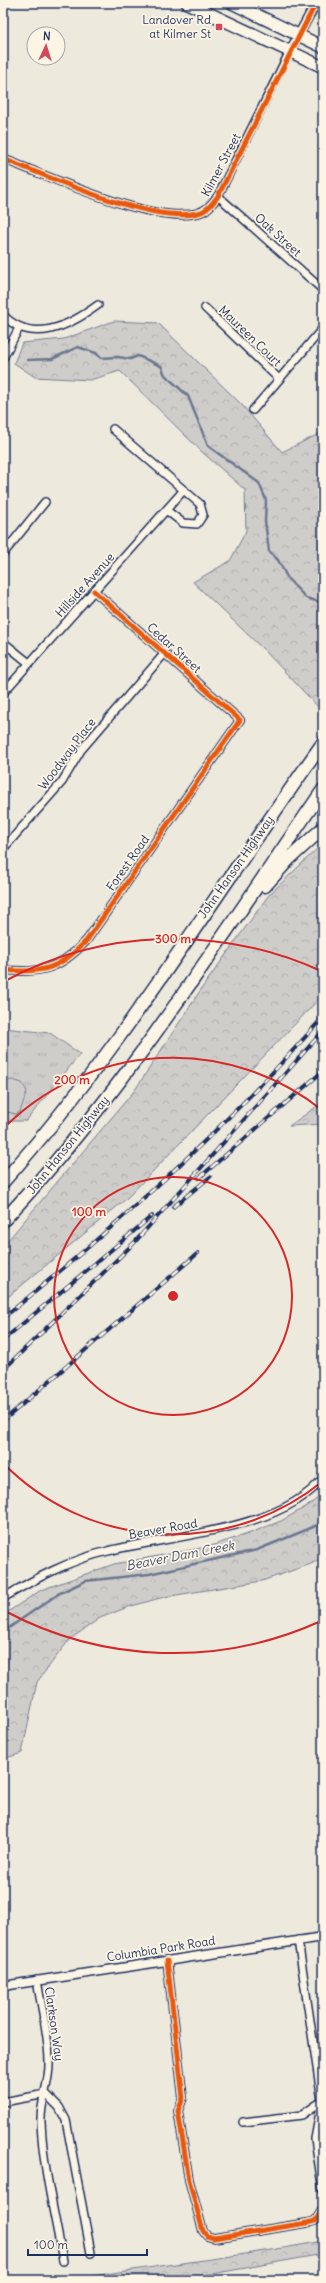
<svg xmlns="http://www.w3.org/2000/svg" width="326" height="2283" viewBox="0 0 326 2283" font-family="Delius,sans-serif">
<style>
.grass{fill:url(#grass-tufts);stroke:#757e94}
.forest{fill:url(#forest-crowns);stroke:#757e94}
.pitch{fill:#cfcdca;stroke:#757e94}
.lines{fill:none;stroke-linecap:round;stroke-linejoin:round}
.stream{stroke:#6c778f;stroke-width:2.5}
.minor-casing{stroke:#1b2f5e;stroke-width:10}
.tertiary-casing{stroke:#1b2f5e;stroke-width:11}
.primary-casing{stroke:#1b2f5e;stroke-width:14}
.motorway-casing{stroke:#1b2f5e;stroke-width:15}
.minor{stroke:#fcf5e5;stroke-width:7}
.tertiary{stroke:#fcf5e5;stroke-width:8}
.primary{stroke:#fcf5e5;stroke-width:11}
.motorway{stroke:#fcf5e5;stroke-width:12}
.rail-casing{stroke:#1b2f5e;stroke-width:4}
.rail{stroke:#fcf5e5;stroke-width:2.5;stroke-dasharray:8;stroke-linecap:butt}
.cycleway-casing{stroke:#fcf5e5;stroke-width:8}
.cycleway{stroke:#e8590c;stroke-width:5}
.ring{fill:none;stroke:#d62828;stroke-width:2}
.poi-dot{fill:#d1495b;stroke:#fcf5e5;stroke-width:1.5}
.labels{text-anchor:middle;stroke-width:3.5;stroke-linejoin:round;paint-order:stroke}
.poi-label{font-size:12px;fill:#1b2f5e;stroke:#fcf5e5;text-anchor:end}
.street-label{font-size:12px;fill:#1b2f5e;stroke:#fcf5e5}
.water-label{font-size:13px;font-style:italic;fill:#445376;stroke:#fcf5e5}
.centre{fill:#d62828;stroke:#fcf5e5;stroke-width:2}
.ring-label{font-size:12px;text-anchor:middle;font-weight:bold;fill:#d62828;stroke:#fcf5e5;stroke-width:3.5;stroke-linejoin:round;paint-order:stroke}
</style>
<defs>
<pattern id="grass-tufts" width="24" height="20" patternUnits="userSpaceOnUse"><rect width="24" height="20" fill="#cfcdca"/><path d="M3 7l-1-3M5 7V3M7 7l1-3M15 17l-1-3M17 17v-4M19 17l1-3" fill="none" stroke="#b1b0b0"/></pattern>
<pattern id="forest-crowns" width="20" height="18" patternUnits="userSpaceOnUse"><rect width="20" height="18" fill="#cfcdca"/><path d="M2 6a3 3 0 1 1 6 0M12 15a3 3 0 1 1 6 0" fill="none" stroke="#b1b0b0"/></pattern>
</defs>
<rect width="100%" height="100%" fill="#eee9dd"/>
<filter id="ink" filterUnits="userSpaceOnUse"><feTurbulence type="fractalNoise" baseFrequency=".025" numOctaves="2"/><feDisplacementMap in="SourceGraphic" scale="8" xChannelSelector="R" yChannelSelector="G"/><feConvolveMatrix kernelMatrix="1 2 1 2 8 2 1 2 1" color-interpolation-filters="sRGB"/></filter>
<g filter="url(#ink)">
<path class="grass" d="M 3,1028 L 50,1033 L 80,1054 L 26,1121 L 3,1121 Z"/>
<path class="forest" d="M 114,321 L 158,323 L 242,405 L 282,452 L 323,432 L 323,712 L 265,651 L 193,582 L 230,561 L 246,531 L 245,490 L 201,451 L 120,371 L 90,380 L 35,377 L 14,363 L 22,343 L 64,339 Z
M 323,843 L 323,995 L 126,1199 L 3,1301 L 3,1246 L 135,1090 L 202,988 L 268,896 Z
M 323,1102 L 323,1124 L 289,1126 Z
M 323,1494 L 323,1558 L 311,1564 L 262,1581 L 164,1597 L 128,1607 L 100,1618 L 69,1640 L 37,1682 L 22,1753 L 3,1759 L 3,1615 L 41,1590 L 114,1564 L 207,1547 L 245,1535 L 281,1521 L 309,1505 Z
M 323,2241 L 323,2254 L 179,2280 L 67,2280 C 152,2266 238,2257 323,2241 Z"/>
<path class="pitch" d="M 13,1080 L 22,1083 L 27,1091 L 20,1112 L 16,1114 L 3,1111 L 3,1081 Z"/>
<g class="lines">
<path class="stream" d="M 28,360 L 52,359 L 78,347 L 96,353 L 101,358 L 118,357 L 130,359 L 138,356 L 161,366 L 165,375 L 188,396 L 208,446 L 259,483 L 266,500 L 265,521 L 269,551 L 278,560 L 288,579 L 306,598 L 323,603
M 3,1632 L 58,1594 L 85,1581 L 149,1574 L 257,1550 L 323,1523"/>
<defs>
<path id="minor" d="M 3,159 C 49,176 152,225 198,213 C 207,211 213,203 218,196 L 290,51
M 218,196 L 323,290
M 205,308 L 279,379
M 3,315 C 32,345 69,326 98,305
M 3,358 L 19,328
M 253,410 L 323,328
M 113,429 L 200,504 L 203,515 L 197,524 L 183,523 L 166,510
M 3,554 L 45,502
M 3,642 L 29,663
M 3,693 L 183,491
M 3,849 L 62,782 L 81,750 L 165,653
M 3,970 C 42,974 60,969 87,940 L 240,720 L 94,591
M 3,1598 C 36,1578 70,1560 108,1551 C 170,1535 281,1531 323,1478
M 298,1940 L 322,2101
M 167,1960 L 183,2098 L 178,2111 L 189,2180 L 203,2231 L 207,2236 L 214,2238 L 307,2223 L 315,2221 L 323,2209
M 37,1980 C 41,2007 49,2035 49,2062 C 50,2082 40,2102 41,2122 C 43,2169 55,2215 63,2261
M 3,2102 L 46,2094 L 59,2107 L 66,2120 L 91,2253
M 243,2122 L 302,2115 L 322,2101 L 315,2139 L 323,2191"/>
<path id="tertiary" d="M 290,51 L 316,3
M 3,1986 L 323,1937"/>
<path id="primary" d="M 187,3 L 323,67
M 232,3 L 323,47"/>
<path id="motorway" d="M 265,886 L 289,859 L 323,828
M 3,1182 C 123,1048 218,889 323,743
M 3,1221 C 125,1091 221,937 323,790"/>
</defs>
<use href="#minor" class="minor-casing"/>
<use href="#tertiary" class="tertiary-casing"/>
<use href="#primary" class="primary-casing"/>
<use href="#motorway" class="motorway-casing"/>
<use href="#minor" class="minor"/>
<use href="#tertiary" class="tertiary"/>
<use href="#primary" class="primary"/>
<use href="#motorway" class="motorway"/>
<defs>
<path id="rail" d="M 199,1178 L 323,1071
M 173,1207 L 210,1177
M 3,1318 C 117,1226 227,1127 323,1017
M 3,1340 L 152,1216
M 3,1370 L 134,1243 L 323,1031
M 3,1421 L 198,1253"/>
</defs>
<use href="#rail" class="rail-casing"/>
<use href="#rail" class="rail"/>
<defs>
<path id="cycleway" d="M 3,159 C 49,176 152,225 198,213 C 207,211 213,203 218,196 L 316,3
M 3,970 C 42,974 60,969 87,940 L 240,720 L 94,591
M 167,1960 L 183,2098 L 178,2111 L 189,2180 L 203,2231 L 207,2236 L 214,2238 L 307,2223 L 315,2221 L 323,2209"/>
</defs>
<use href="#cycleway" class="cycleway-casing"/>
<use href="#cycleway" class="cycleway"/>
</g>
</g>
<g class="ring">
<circle cx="173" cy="1296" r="119"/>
<path d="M323 1481A238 238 0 0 1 3 1463M3 1129A238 238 0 0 1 323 1111"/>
<path d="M321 1621A357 357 0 0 1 5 1611M5 981A357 357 0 0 1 321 971"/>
</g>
<rect class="poi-dot" x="215" y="23" width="8" height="8" rx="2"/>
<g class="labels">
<g class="poi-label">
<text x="211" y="24">Landover Rd<tspan x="211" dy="14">at Kilmer St</tspan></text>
</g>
<g class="street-label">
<text transform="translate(221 165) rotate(-62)" y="4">Kilmer Street</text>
<text transform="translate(278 235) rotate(42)" y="4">Oak Street</text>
<text transform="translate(250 336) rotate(44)" y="4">Maureen Court</text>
<text transform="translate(85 585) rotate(-48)" y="4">Hillside Avenue</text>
<text transform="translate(174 648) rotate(42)" y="4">Cedar Street</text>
<text transform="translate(67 754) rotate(-53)" y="4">Woodway Place</text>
<text transform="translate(128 863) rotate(-55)" y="4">Forest Road</text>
<text transform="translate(236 867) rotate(-55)" y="4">John Hanson Highway</text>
<text transform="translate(68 1145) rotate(-51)" y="4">John Hanson Highway</text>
<text transform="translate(163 1529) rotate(-10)" y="4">Beaver Road</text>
<text transform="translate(161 1949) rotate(-9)" y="4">Columbia Park Road</text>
<text transform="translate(54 2024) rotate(82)" y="4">Clarkson Way</text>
</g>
<g class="water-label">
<text transform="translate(180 1555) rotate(-11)" y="5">Beaver Dam Creek</text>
</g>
</g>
<circle cx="173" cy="1296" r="6" class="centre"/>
<g class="ring-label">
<text x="173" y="943">300 m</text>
<text x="72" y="1084">200 m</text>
<text x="89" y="1216">100 m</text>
</g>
<rect width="326" height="2283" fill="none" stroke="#fcf5e5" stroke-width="16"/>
<rect x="8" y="8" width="310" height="2267" fill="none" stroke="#1b2f5e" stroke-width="1.5" filter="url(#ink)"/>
<g transform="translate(46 46) rotate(4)"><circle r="19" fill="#fcf5e5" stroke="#a2a6af"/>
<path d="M0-3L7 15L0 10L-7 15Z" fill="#d1495b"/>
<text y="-6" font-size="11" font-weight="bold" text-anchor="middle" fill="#1b2f5e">N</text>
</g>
<path d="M28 2249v6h119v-6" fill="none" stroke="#1b2f5e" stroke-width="2"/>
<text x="34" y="2249" font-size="12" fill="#1b2f5e" stroke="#fcf5e5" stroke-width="3" paint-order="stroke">100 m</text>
</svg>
